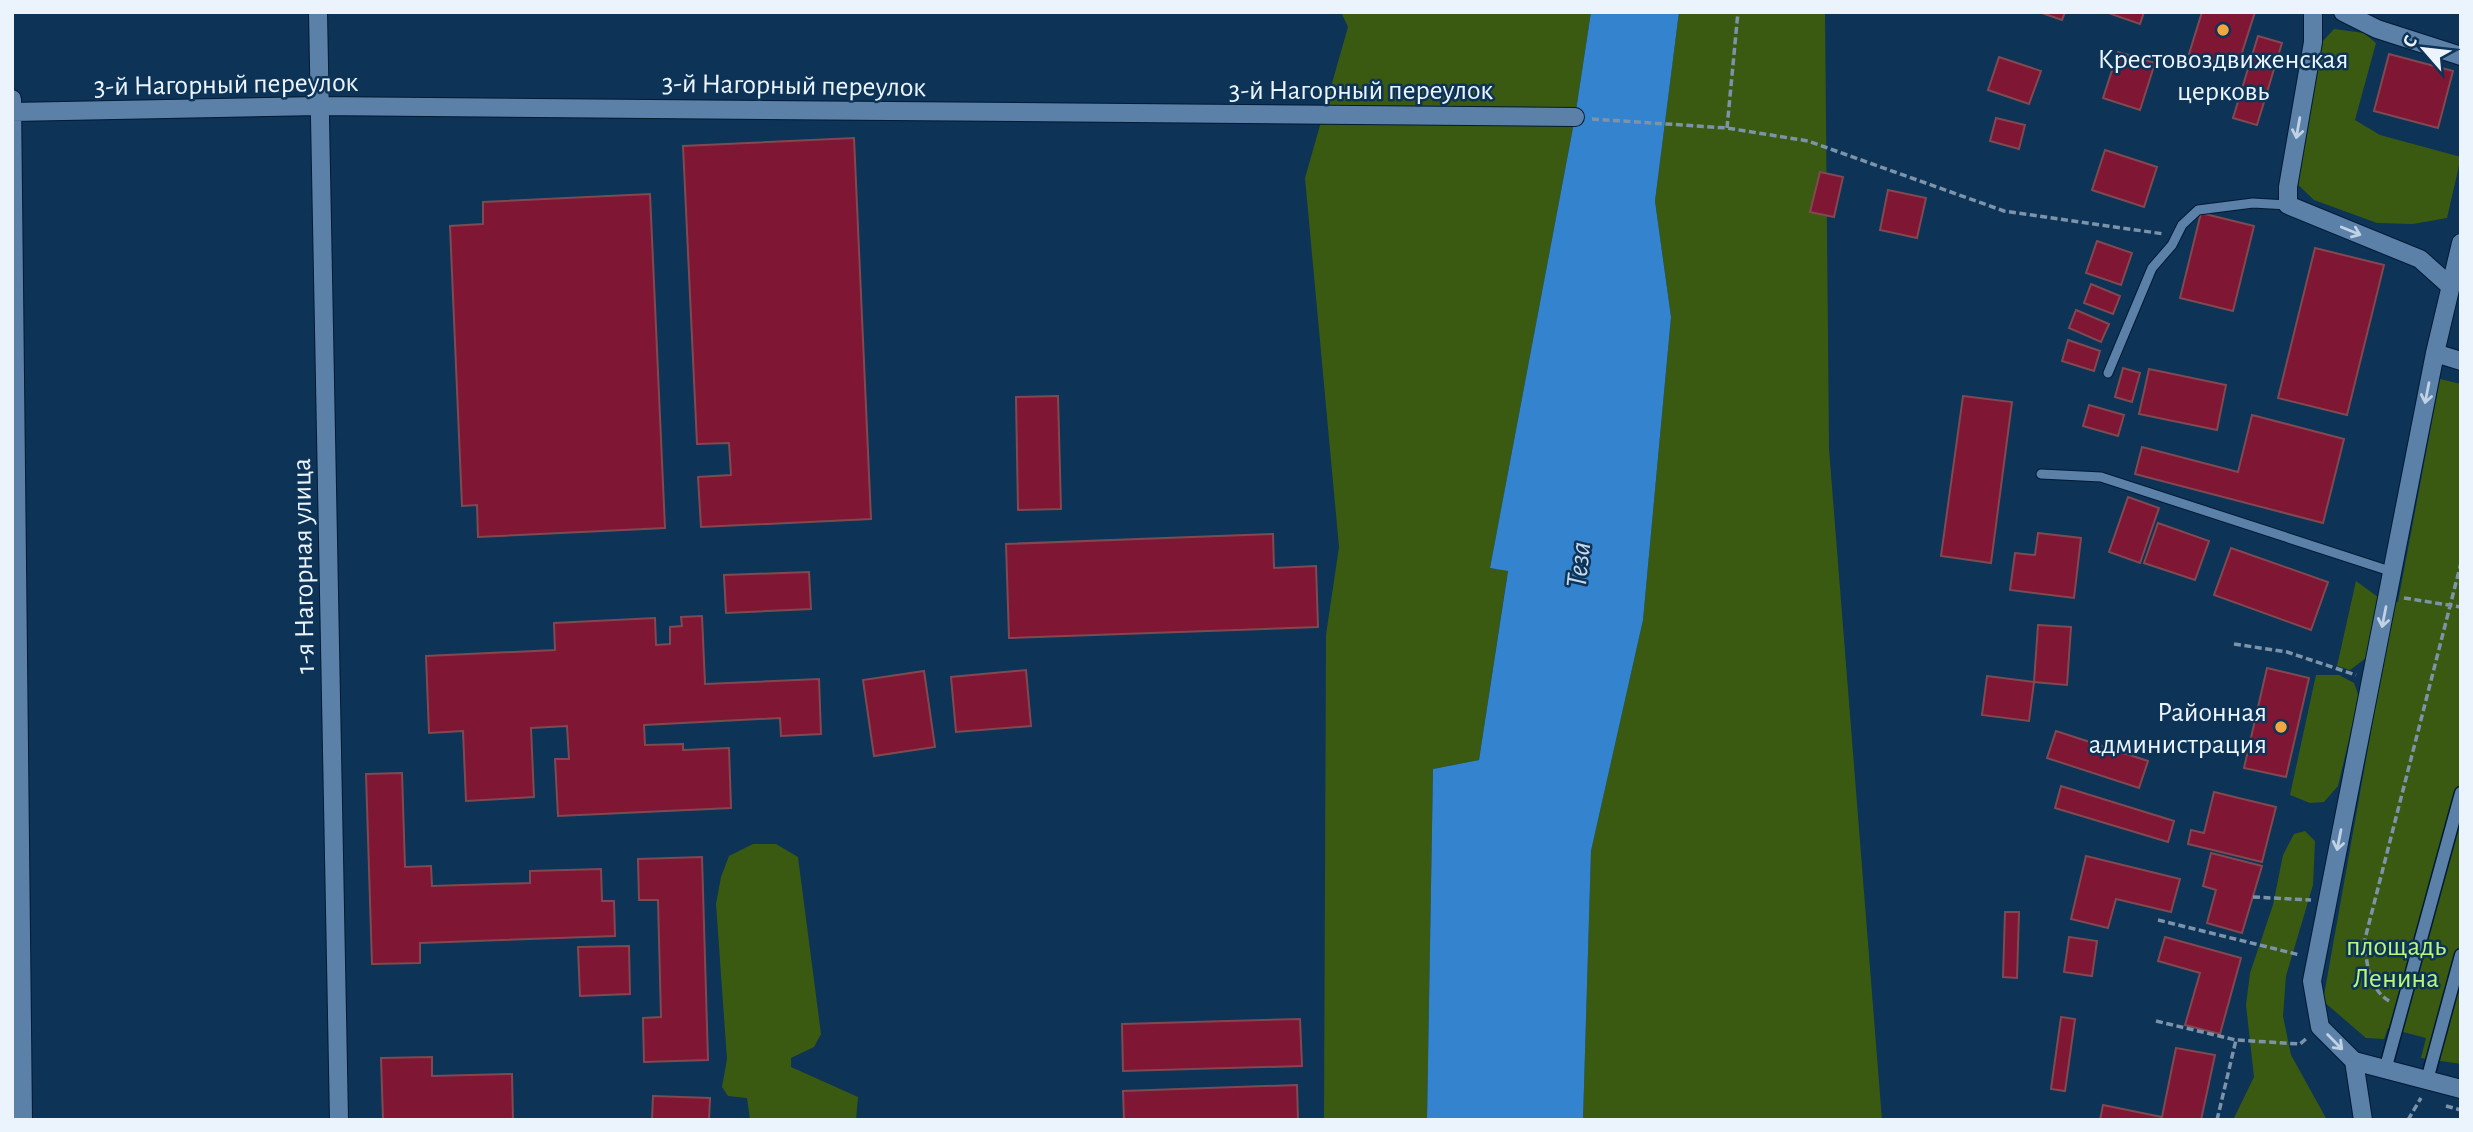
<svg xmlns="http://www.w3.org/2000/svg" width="2473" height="1132" viewBox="0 0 2473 1132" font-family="'Alegreya Sans',sans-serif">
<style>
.green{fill:#3b5a11}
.water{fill:#3483cf}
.building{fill:#7e1634;stroke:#804951;stroke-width:2}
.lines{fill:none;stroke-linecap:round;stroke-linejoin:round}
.service-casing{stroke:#001a34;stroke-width:11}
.pedestrian-casing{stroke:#001a34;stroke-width:15}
.minor-casing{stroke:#001a34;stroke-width:20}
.path{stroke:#7c93a9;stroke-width:3.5;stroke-dasharray:7 3.5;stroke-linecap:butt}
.service{stroke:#5b81a9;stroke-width:9}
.pedestrian{stroke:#5b81a9;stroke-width:12}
.minor{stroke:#5b81a9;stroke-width:18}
.oneway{stroke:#c0d2e4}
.poi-dot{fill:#f1a640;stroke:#0d3356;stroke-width:2.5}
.labels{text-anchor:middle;stroke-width:5;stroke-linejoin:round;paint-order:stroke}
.poi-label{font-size:28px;fill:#ebf4fd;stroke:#0d3356}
.street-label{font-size:28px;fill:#ebf4fd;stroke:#0d3356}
.park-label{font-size:28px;fill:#b9f779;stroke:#0d3356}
.water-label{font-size:30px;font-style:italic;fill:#c7d9ed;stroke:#0d3356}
</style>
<rect width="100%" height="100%" fill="#0d3356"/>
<path class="green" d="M 1341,12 L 1591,12 L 1575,117 L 1490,568 L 1508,570 L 1479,760 L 1433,769 L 1427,1120 L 1324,1120 L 1326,635 L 1339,547 L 1305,178 L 1348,27 Z
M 1679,12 L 1825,12 L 1829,449 L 1882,1120 L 1583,1120 L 1591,851 L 1643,620 L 1671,317 L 1655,201 Z
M 2334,29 L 2364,33 L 2376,43 L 2355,120 L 2380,135 L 2461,157 L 2447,218 L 2413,224 L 2377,223 L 2314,200 L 2292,179 L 2322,42 Z
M 2440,379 L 2461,384 L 2461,1064 L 2421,1058 L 2426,1038 L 2388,1028 L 2384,1039 L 2366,1038 L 2323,1001 L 2394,602 L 2398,602 Z
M 2356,581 L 2378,597 L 2366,658 L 2350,670 L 2337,666 Z
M 2316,675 L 2339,675 L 2354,683 L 2359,697 L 2338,786 L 2324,802 L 2310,803 L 2290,795 Z
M 2305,831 L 2315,841 L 2313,885 L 2286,976 L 2283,1016 L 2291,1055 L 2327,1120 L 2233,1120 L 2254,1077 L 2246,1005 L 2250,973 L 2273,905 L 2283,855 L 2294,834 Z
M 753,844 L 776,844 L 798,857 L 821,1034 L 814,1047 L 791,1058 L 791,1067 L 858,1097 L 856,1120 L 750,1120 L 747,1098 L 728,1096 L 722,1087 L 727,1059 L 716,904 L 721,877 L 729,856 Z"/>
<path class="water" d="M 1591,12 L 1679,12 L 1655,201 L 1671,317 L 1643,620 L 1591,851 L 1583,1120 L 1427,1120 L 1433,769 L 1479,760 L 1508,571 L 1490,568 L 1575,117 Z"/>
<path class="building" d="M 2039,12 L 2065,12 L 2062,20 Z
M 2112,12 L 2144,12 L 2140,24 L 2111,14 Z
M 2202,12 L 2255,12 L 2237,68 L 2189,54 Z
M 2258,36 L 2282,43 L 2257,125 L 2233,118 Z
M 2118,52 L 2155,63 L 2140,110 L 2103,98 Z
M 2389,54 L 2453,71 L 2438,128 L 2374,111 Z
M 1999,57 L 2041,71 L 2029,104 L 1988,90 Z
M 1996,118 L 2025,125 L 2019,149 L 1990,141 Z
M 854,138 L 871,519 L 701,527 L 698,477 L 731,475 L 729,443 L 697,444 L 683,146 Z
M 2105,150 L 2157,167 L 2144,207 L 2092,190 Z
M 1820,172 L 1843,177 L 1834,217 L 1810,212 Z
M 1888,190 L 1926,198 L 1917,238 L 1880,230 Z
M 650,194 L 665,528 L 478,537 L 477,505 L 462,506 L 450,226 L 483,224 L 483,202 Z
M 2201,213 L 2254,226 L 2233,311 L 2180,298 Z
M 2097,241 L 2132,253 L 2121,285 L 2086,273 Z
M 2315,248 L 2384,265 L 2347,415 L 2278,398 Z
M 2091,284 L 2120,296 L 2113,314 L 2084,303 Z
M 2076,310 L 2109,324 L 2101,342 L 2069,328 Z
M 2068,340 L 2100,351 L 2094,371 L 2062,361 Z
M 2123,368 L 2140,373 L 2132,402 L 2115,397 Z
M 2149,369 L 2226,385 L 2217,430 L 2139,414 Z
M 1058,396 L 1061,509 L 1018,510 L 1016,397 Z
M 1963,396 L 2012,402 L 1991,563 L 1941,556 Z
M 2089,405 L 2124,415 L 2118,436 L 2083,426 Z
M 2252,415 L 2344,439 L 2323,523 L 2135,474 L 2142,447 L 2238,472 Z
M 2128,497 L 2159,508 L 2140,563 L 2109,552 Z
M 2158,523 L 2209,541 L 2195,580 L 2144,563 Z
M 2038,533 L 2081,538 L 2074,598 L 2010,590 L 2015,553 L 2035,555 Z
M 1273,534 L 1274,568 L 1316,566 L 1318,627 L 1009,638 L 1006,544 Z
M 2231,548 L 2328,582 L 2311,630 L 2214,595 Z
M 809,572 L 811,609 L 726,613 L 724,575 Z
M 702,616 L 705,684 L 819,679 L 821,734 L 781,736 L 780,718 L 644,725 L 645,745 L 683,744 L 683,750 L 729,748 L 731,808 L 558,816 L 555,759 L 569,759 L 567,726 L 531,728 L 534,797 L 466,801 L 463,731 L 429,733 L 426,656 L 555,650 L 554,623 L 655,618 L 656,645 L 670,644 L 670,627 L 682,626 L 681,617 Z
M 2038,625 L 2071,627 L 2067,685 L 2034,682 Z
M 2267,668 L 2309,678 L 2286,777 L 2244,768 Z
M 1026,670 L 1031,726 L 956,732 L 951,677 Z
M 924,671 L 935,747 L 874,756 L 863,680 Z
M 1987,676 L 2034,682 L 2029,721 L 1982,715 Z
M 2056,731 L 2148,761 L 2139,788 L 2047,758 Z
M 402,773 L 405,867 L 431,866 L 432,886 L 530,883 L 530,871 L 601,869 L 602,901 L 614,901 L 615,936 L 420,943 L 420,963 L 372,964 L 366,774 Z
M 2061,786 L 2174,821 L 2168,842 L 2055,808 Z
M 2214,792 L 2276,807 L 2262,862 L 2188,844 L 2191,830 L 2204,833 Z
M 2211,853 L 2262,866 L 2242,933 L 2207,923 L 2216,890 L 2203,886 Z
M 2086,856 L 2180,879 L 2171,912 L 2116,899 L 2108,928 L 2071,919 Z
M 702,857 L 708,1060 L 644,1062 L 643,1018 L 661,1017 L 658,900 L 639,900 L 638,859 Z
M 2005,912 L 2019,912 L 2017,978 L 2003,977 Z
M 2069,937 L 2097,941 L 2092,976 L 2064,972 Z
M 2165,937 L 2241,958 L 2220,1034 L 2185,1025 L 2200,973 L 2158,961 Z
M 629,946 L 630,994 L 580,996 L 578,947 Z
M 2061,1017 L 2075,1019 L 2065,1091 L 2051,1089 Z
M 1300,1019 L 1302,1066 L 1123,1071 L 1122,1024 Z
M 2176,1048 L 2215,1055 L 2201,1120 L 2100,1120 L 2103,1105 L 2162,1117 Z
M 432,1057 L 432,1076 L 512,1074 L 513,1120 L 383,1120 L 381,1058 Z
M 1297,1085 L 1298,1120 L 1124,1120 L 1123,1091 Z
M 653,1096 L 710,1098 L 709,1120 L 652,1120 Z"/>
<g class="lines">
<defs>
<path id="service" d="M 2108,373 L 2152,268 L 2172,245 L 2182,225 L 2198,210 L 2253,203 L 2288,205
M 2041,474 L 2101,477 L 2393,572"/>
<path id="pedestrian" d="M 2385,1070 L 2461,793
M 2427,1080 L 2461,955"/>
<path id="minor" d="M 318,12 L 339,1120
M 2313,12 L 2313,42 L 2288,187 L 2288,205 L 2420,259 L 2449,285
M 2343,12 L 2377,29 L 2461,56
M 12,99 L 23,1120
M 12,112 L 319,106 L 1575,117
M 2435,353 L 2461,243
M 2461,361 L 2435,353 L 2312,981 L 2320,1027 L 2354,1061 L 2461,1089
M 2354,1061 L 2363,1120"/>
</defs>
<use href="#service" class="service-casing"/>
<use href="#pedestrian" class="pedestrian-casing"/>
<use href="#minor" class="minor-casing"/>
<path class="path" d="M 1592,119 L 1727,128 L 1808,141 L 2004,211 L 2164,234
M 1727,128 L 1738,12
M 2404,598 L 2461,607
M 2234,644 L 2287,652 L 2356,675
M 2253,897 L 2311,900
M 2158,920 L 2300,955
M 2389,1001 C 2368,988 2366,961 2365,939 L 2461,563
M 2156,1021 L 2236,1040 L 2300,1044 L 2307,1038
M 2446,1106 L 2461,1110
M 2217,1120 L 2236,1040
M 2408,1120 L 2421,1098"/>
<use href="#service" class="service"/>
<use href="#pedestrian" class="pedestrian"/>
<use href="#minor" class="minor"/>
</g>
<defs><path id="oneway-shaft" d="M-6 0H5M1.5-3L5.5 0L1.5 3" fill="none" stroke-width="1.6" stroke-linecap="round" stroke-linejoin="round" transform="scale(1.75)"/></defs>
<g class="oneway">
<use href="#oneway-shaft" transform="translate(2298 128) rotate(100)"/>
<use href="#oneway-shaft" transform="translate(2351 231) rotate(22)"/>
<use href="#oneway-shaft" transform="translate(2427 393) rotate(101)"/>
<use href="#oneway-shaft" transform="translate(2384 617) rotate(101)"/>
<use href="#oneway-shaft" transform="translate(2339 840) rotate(101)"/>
<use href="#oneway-shaft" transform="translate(2335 1042) rotate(45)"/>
</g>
<g class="poi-dot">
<circle cx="2223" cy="30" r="7"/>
<circle cx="2281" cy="727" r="7"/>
</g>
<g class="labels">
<g class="poi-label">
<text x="2223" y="68">Крестовоздвиженская<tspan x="2223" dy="32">церковь</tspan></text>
<text x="2267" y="721" text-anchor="end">Районная<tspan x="2267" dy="32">администрация</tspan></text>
</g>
<g class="street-label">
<text transform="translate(226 83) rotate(-1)" y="10">3-й Нагорный переулок</text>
<text transform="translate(794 84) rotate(1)" y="10">3-й Нагорный переулок</text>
<text x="1361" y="99">3-й Нагорный переулок</text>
<text transform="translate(302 566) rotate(-91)" y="10">1-я Нагорная улица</text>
</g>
<g class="park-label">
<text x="2396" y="955">площадь<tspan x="2396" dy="32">Ленина</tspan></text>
</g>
<g class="water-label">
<text transform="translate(1578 565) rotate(-84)" y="10">Теза</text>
</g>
</g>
<rect width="2473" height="1132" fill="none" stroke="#ebf4fd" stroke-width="28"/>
<g transform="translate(2424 49) rotate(298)" stroke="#0d3356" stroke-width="5" paint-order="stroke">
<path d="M0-5L12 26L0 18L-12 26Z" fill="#ebf4fd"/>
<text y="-10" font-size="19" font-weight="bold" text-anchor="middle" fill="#ebf4fd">С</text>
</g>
</svg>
